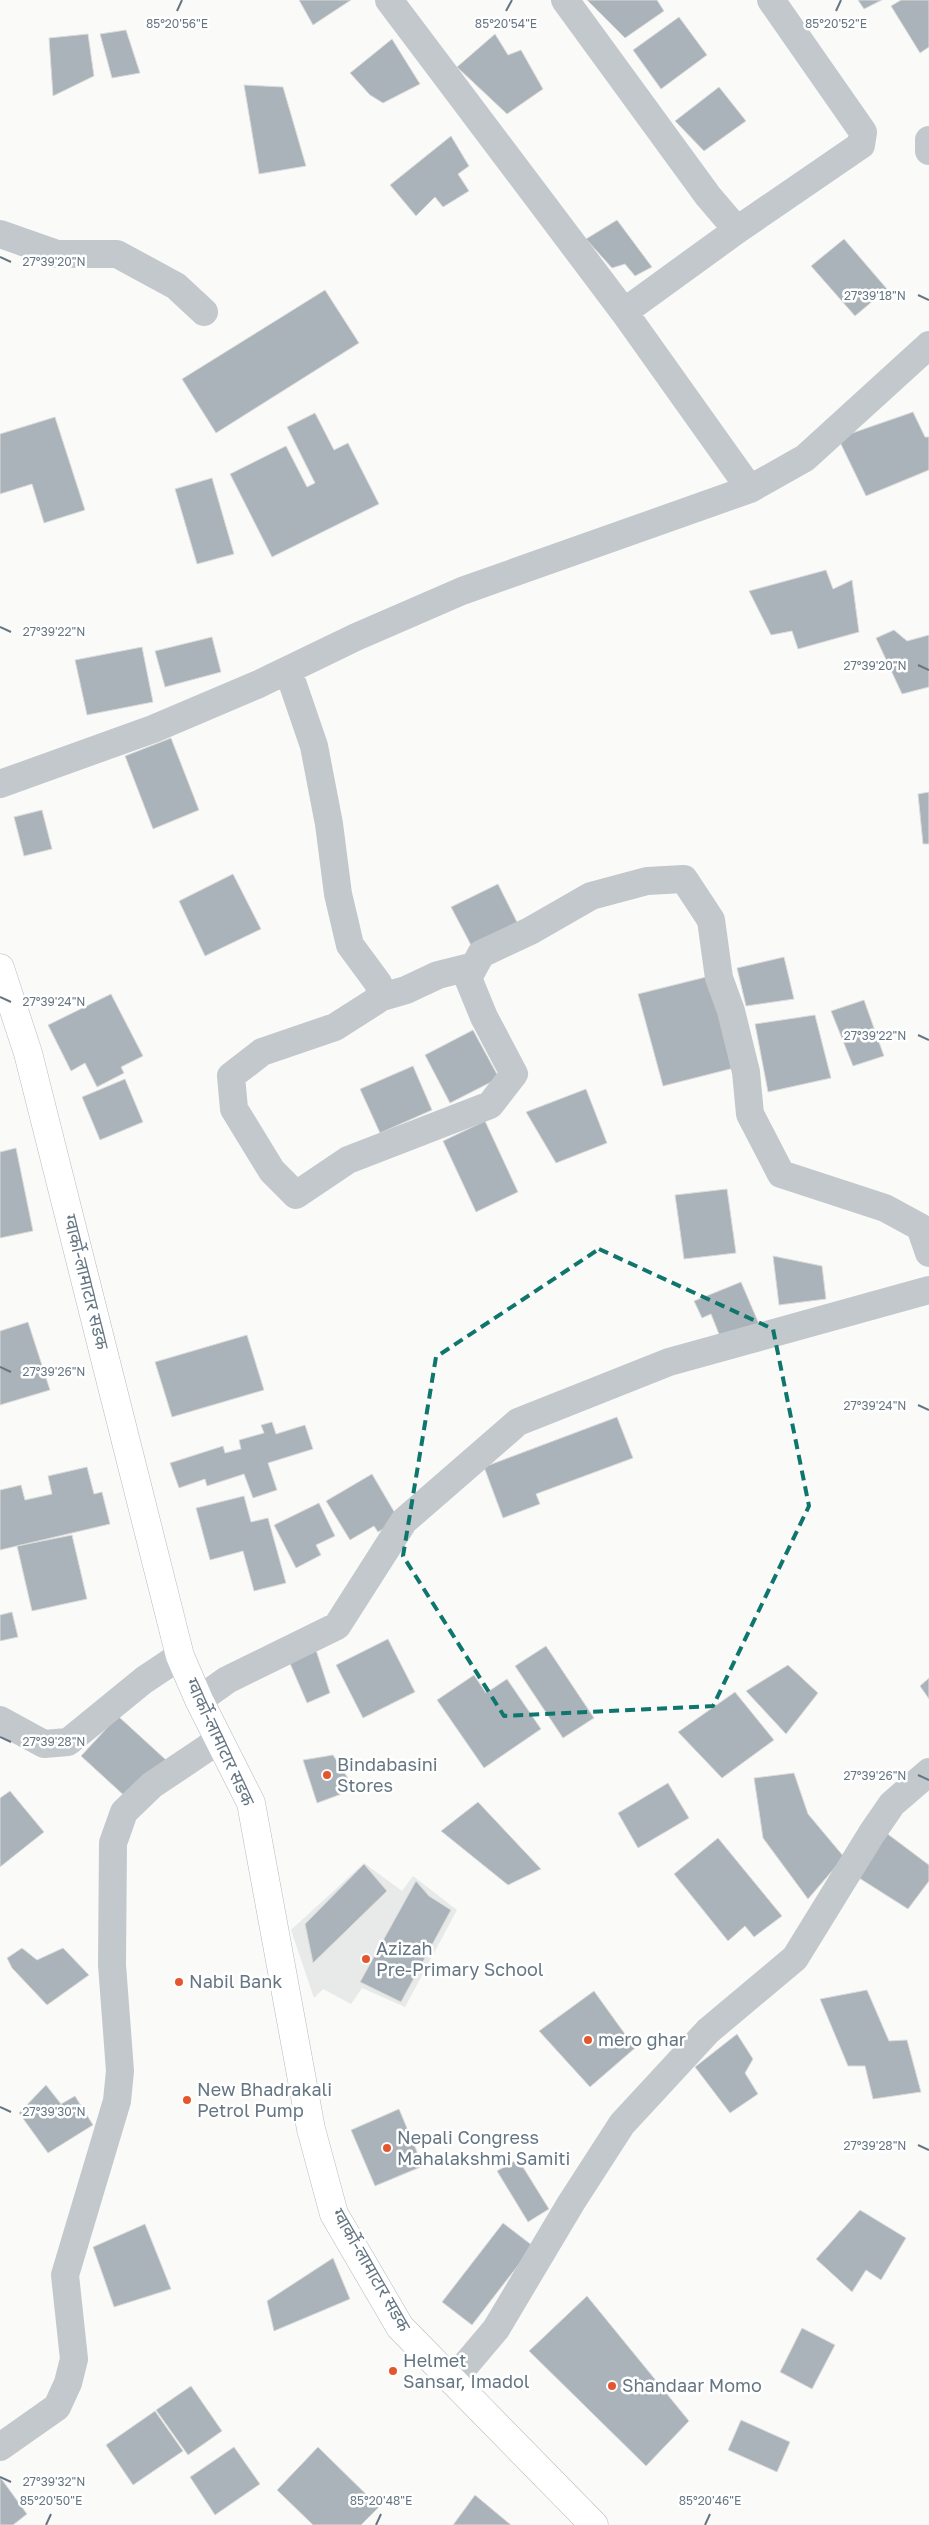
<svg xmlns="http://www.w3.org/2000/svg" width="929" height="2525" viewBox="0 0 929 2525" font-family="'Golos Text','Noto Sans Devanagari',sans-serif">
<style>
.built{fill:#e8e9e9}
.building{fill:#aab3b9;stroke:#dcdcda}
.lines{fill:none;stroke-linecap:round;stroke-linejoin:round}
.secondary-casing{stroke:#b3babf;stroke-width:29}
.minor{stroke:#c3c8cc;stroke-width:28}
.secondary{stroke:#fff;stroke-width:28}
.marked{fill:none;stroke:#0f766e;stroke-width:4;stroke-dasharray:10 6;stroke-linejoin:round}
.ticks{fill:none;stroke:#657683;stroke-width:2}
.poi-dot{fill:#e4572e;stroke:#fff;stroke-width:2}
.labels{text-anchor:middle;stroke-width:5;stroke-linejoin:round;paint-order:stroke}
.street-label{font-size:18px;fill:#657683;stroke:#fff}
.poi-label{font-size:18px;fill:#657683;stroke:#fff;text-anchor:start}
.ticks-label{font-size:12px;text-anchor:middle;fill:#657683;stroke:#fff;stroke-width:5;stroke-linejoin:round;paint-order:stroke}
</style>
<rect width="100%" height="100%" fill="#fafaf8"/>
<path class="built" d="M 364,1863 L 402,1891 L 413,1876 L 457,1910 L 405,2007 L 362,1988 L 351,2004 L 323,1989 L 314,1998 L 291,1930 Z"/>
<path class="building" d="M 299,0 L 351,0 L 313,25 Z
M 587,0 L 657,0 L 664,11 L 625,38 Z
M 858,0 L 882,0 L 864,9 Z
M 901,0 L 929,0 L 929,47 L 920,53 L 891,6 Z
M 679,17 L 707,55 L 661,89 L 633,50 Z
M 126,30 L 140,73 L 112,78 L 100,34 Z
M 88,34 L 94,76 L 53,96 L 49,38 Z
M 495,34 L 508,55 L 521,50 L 543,89 L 507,114 L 457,67 Z
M 392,39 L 420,84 L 383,103 L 370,95 L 350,73 Z
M 244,85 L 283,87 L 306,166 L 259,174 Z
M 719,87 L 746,121 L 704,151 L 675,121 Z
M 451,136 L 469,166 L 458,174 L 469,191 L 443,207 L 435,197 L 416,216 L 390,185 Z
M 617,220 L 652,267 L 635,276 L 625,264 L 612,268 L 586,239 Z
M 844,239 L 887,289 L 855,316 L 811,266 Z
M 325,290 L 359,343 L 216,433 L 182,379 Z
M 913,412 L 925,437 L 929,437 L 929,470 L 866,496 L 838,438 Z
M 315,413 L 334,450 L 348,443 L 379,504 L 272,557 L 230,474 L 286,446 L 307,487 L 315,483 L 287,427 Z
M 55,417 L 85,510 L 44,523 L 32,484 L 0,494 L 0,434 Z
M 212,478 L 234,554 L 197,564 L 175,489 Z
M 826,570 L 833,589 L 852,580 L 859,632 L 798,649 L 792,631 L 771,635 L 749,591 Z
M 894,630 L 907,641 L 929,635 L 929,687 L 902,694 L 876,638 Z
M 212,637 L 221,672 L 165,687 L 155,651 Z
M 142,647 L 153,702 L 87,715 L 75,660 Z
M 171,738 L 199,810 L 153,829 L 125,756 Z
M 929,792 L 929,844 L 923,844 L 918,794 Z
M 42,810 L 52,849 L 24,856 L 14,817 Z
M 233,874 L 261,929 L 205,956 L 179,901 Z
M 498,884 L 519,926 L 473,949 L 451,907 Z
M 784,957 L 794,999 L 746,1006 L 737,968 Z
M 710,976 L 734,1068 L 663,1086 L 638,994 Z
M 111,994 L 143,1056 L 121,1067 L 124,1073 L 97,1087 L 85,1063 L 71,1071 L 48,1025 Z
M 864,1000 L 884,1056 L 853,1066 L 831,1011 Z
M 815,1015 L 831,1078 L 768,1092 L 755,1024 Z
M 473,1030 L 499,1078 L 450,1103 L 425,1055 Z
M 413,1066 L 432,1110 L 380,1133 L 360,1089 Z
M 125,1079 L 143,1122 L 100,1140 L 82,1097 Z
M 586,1089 L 607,1143 L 556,1163 L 526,1112 Z
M 485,1121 L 518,1192 L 476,1212 L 443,1141 Z
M 16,1148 L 33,1231 L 0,1238 L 0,1152 Z
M 727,1189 L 736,1253 L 684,1259 L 675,1195 Z
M 773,1256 L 822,1266 L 826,1299 L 779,1305 Z
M 741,1282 L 759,1324 L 721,1339 L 711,1314 L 702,1318 L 694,1301 Z
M 28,1322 L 50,1390 L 0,1405 L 0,1331 Z
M 247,1335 L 264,1390 L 172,1417 L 155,1362 Z
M 617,1417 L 633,1458 L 536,1494 L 540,1504 L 503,1518 L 484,1467 Z
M 272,1422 L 276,1434 L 305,1425 L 313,1449 L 268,1463 L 277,1490 L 253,1498 L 244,1474 L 207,1486 L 205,1479 L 179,1488 L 170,1463 L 223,1446 L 225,1453 L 241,1449 L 239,1440 L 264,1433 L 261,1425 Z
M 87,1467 L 94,1494 L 102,1492 L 110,1524 L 0,1550 L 0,1490 L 21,1485 L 25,1500 L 52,1494 L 48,1476 Z
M 372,1474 L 399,1520 L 378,1532 L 374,1526 L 350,1540 L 326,1501 Z
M 244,1496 L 251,1522 L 268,1518 L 286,1583 L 254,1591 L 243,1551 L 210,1560 L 196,1508 Z
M 319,1503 L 335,1536 L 316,1545 L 321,1555 L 296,1568 L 274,1525 Z
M 72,1535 L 87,1599 L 32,1611 L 17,1546 Z
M 12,1612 L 18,1637 L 0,1641 L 0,1615 Z
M 388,1639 L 415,1692 L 363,1718 L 336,1665 Z
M 546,1646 L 594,1718 L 563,1738 L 515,1666 Z
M 316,1650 L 330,1693 L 307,1703 L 289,1661 Z
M 788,1665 L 818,1693 L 786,1734 L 746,1691 Z
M 474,1675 L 486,1693 L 507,1679 L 541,1729 L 484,1768 L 437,1700 Z
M 929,1678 L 929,1699 L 920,1686 Z
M 735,1692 L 774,1740 L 722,1778 L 678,1732 Z
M 118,1716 L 166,1760 L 129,1800 L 81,1756 Z
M 333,1755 L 355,1789 L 317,1803 L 303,1760 Z
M 794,1773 L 808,1814 L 844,1857 L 808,1899 L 763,1838 L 754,1778 Z
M 668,1783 L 689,1818 L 638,1848 L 618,1813 Z
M 10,1791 L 44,1832 L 0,1867 L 0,1798 Z
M 478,1802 L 541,1869 L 508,1885 L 441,1831 Z
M 885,1832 L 929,1865 L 929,1881 L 908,1909 L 856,1876 Z
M 718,1838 L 782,1916 L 754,1937 L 745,1926 L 728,1941 L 674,1874 Z
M 364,1864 L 387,1891 L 313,1963 L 305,1924 Z
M 416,1881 L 429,1896 L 451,1910 L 401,2002 L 360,1982 Z
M 22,1948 L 37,1960 L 63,1948 L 89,1975 L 47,2005 L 12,1968 L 7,1958 Z
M 867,1990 L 889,2041 L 907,2040 L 921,2092 L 873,2099 L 865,2066 L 848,2066 L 820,1999 Z
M 594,1991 L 635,2048 L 590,2087 L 539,2031 Z
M 737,2034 L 753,2059 L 745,2073 L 758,2094 L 730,2113 L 695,2067 Z
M 46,2085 L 61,2104 L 75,2096 L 93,2125 L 48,2153 L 19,2113 Z
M 399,2109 L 423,2166 L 375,2186 L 351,2130 Z
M 518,2159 L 549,2209 L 528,2222 L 497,2171 Z
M 860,2210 L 906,2238 L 881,2280 L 866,2270 L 852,2292 L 816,2259 Z
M 503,2223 L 533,2246 L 472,2325 L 442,2302 Z
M 145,2224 L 171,2289 L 114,2307 L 93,2247 Z
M 333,2258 L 350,2299 L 274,2331 L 267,2301 Z
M 587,2296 L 689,2421 L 646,2466 L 529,2351 Z
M 802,2328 L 835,2345 L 812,2389 L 780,2372 Z
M 191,2386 L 222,2431 L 188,2455 L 156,2410 Z
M 155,2411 L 183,2451 L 133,2485 L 106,2445 Z
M 741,2420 L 790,2442 L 777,2472 L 728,2450 Z
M 234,2447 L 260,2484 L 215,2515 L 190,2477 Z
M 318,2447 L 379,2507 L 361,2525 L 313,2525 L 277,2490 Z
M 0,2477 L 27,2514 L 13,2525 L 0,2525 Z
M 475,2495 L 511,2525 L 453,2525 Z"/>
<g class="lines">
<defs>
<path id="secondary" d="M 0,968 L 28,1053 L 180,1656 L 199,1700 L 251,1803 L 311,2129 L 334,2214 L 400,2327 L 594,2525"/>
</defs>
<use href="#secondary" class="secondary-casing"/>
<path class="minor" d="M 389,0 L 624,312 L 750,489
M 565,0 L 708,196 L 737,230
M 929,140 L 929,151
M 0,234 L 57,254 L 117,254 L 176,286 L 204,312
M 624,312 L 737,230 L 861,145 L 863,132 L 771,0
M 288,670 L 314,746 L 329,824 L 338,894 L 350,945 L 378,983 L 382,997
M 0,784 L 153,729 L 259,684 L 356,637 L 462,591 L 750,489 L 805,458 L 929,345
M 474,966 L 438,975 L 406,990 L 382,997 L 335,1027 L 262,1052 L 231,1076 L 234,1109 L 272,1171 L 296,1195 L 348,1160 L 490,1105 L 514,1074 L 484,1017 L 468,978 L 481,954 L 530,931 L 591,896 L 647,881 L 684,879 L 711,920 L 719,978 L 731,1011 L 746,1072 L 750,1114 L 781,1174 L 885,1208 L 920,1227 L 929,1253
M 199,1700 L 227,1680 L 337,1626 L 404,1521 L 518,1422 L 669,1362 L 929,1290
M 0,1720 L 44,1744 L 68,1742 L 144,1680 L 180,1656
M 452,2381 L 496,2329 L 571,2203 L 622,2124 L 708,2031 L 795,1958 L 872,1833 L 892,1804 L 929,1772
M 0,2447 L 57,2407 L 68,2383 L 74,2359 L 65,2275 L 117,2101 L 120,2071 L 112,1965 L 113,1843 L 124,1812 L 152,1785 L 219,1740"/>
<use href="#secondary" class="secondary"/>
</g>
<path class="marked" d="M 599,1249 L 773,1329 L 809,1506 L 713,1706 L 504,1716 L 403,1556 L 436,1357 Z"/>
<path class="ticks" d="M 177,11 L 182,0M 506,11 L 512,0M 836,11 L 841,0M 0,257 L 11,262M 918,295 L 929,300M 0,627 L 11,632M 918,665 L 929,670M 0,997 L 11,1002M 918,1035 L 929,1040M 0,1367 L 11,1372M 918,1405 L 929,1410M 0,1737 L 11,1742M 918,1775 L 929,1780M 0,2107 L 11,2112M 918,2145 L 929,2150M 0,2477 L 11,2482M 46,2525 L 51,2514M 376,2525 L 381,2514M 705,2525 L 710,2514"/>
<g class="poi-dot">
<circle cx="327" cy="1775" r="5"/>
<circle cx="366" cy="1959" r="5"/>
<circle cx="179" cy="1982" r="5"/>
<circle cx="588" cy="2040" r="5"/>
<circle cx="187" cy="2100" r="5"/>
<circle cx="387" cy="2148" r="5"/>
<circle cx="393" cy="2371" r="5"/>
<circle cx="612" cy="2386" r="5"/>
</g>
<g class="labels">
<g class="street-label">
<text transform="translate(86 1282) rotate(76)" y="6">ग्वार्को-लामाटार सडक</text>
<text transform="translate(220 1742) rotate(65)" y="6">ग्वार्को-लामाटार सडक</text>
<text transform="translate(371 2270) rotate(60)" y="6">ग्वार्को-लामाटार सडक</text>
</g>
<g class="poi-label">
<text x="337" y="1771">Bindabasini<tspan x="337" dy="21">Stores</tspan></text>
<text x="376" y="1955">Azizah<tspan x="376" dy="21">Pre-Primary School</tspan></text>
<text x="189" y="1988">Nabil Bank</text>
<text x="598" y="2046">mero ghar</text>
<text x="197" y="2096">New Bhadrakali<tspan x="197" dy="21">Petrol Pump</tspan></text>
<text x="397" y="2144">Nepali Congress<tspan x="397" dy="21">Mahalakshmi Samiti</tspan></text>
<text x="403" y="2367">Helmet<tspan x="403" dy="21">Sansar, Imadol</tspan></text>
<text x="622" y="2392">Shandaar Momo</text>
</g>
</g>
<g class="ticks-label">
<text x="177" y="28">85°20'56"E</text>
<text x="836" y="28">85°20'52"E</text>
<text x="506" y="28">85°20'54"E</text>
<text x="54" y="266">27°39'20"N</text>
<text x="875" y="300">27°39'18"N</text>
<text x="54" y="636">27°39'22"N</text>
<text x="875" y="670">27°39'20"N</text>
<text x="54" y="1006">27°39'24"N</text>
<text x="875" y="1040">27°39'22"N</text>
<text x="54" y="1376">27°39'26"N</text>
<text x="875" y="1410">27°39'24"N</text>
<text x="54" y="1746">27°39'28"N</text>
<text x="875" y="1780">27°39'26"N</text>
<text x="54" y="2116">27°39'30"N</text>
<text x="875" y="2150">27°39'28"N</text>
<text x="54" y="2486">27°39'32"N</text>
<text x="51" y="2505">85°20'50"E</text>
<text x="381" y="2505">85°20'48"E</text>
<text x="710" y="2505">85°20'46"E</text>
</g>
</svg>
